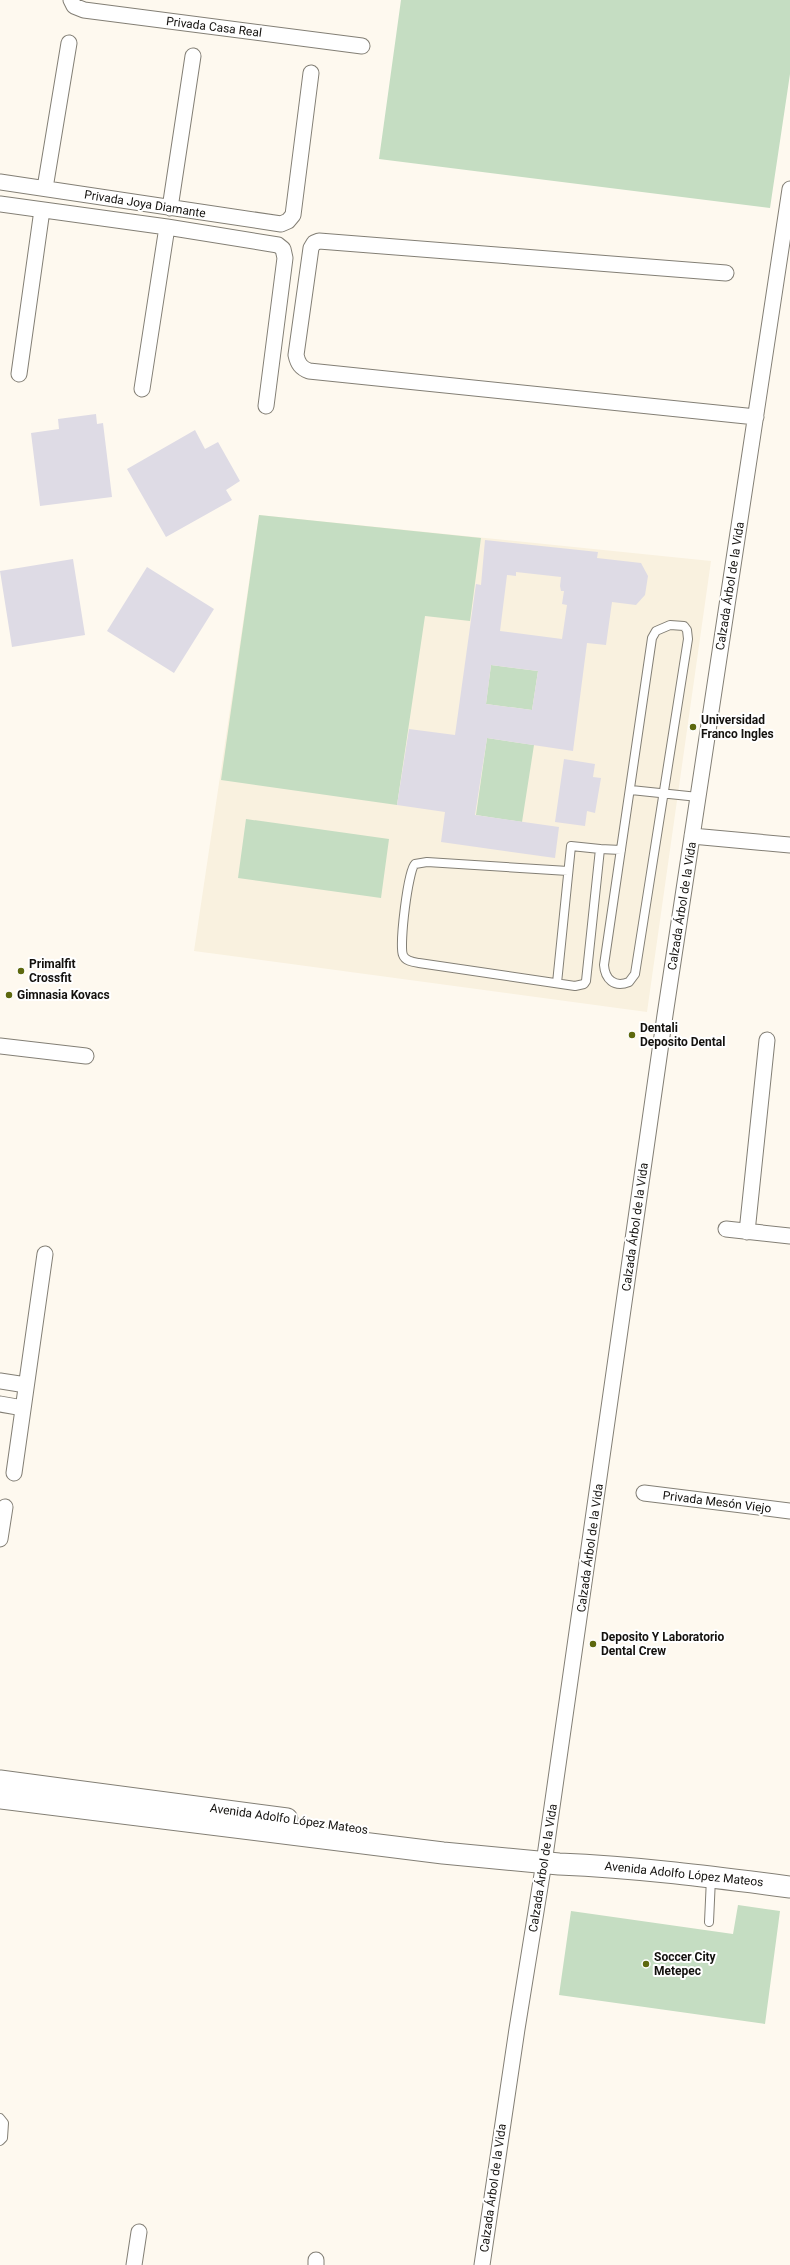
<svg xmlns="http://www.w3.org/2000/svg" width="790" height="2265" viewBox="0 0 790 2265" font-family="Roboto,sans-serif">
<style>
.built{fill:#f9f1df}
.green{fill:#c5ddc2}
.building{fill:#dedbe5;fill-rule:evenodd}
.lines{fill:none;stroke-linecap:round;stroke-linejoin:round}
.lane-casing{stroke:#837f75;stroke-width:10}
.street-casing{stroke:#837f75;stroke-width:17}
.secondary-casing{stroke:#837f75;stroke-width:23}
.lane{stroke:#fff;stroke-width:8}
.street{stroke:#fff;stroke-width:15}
.secondary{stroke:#fff;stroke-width:21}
.poi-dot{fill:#5d680e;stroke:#fff;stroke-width:1.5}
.labels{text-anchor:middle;stroke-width:4;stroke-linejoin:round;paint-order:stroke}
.street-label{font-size:12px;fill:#13110e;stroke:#fff}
.poi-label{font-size:12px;font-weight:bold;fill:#13110e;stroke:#fff;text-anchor:start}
</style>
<rect width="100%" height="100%" fill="#fef9ef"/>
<path class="built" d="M 259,515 L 711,561 L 647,1012 L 194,951 Z"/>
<path class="green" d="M 401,0 L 790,0 L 790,74 L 770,208 L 379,159 Z
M 259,515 L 481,538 L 470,621 L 425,616 L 397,805 L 221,780 Z
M 491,665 L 538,671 L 532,710 L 486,704 Z
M 487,738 L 534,745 L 522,822 L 476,815 Z
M 246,819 L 389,839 L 381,898 L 238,878 Z
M 738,1905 L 780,1911 L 765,2024 L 559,1995 L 571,1911 L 733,1934 Z"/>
<path class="building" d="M 96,414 L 97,424 L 103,423 L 112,497 L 40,506 L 31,433 L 59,429 L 58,419 Z
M 195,430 L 205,449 L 218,442 L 240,481 L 226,490 L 232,500 L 166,537 L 127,469 Z
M 485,540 L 598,552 L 597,558 L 641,563 L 648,576 L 645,595 L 636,605 L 612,602 L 606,645 L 587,643 L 573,751 L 487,738 L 475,815 L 559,827 L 555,858 L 441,842 L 445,812 L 397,805 L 409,729 L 455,735 L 476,584 L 481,585 ZM 516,572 L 561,577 L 560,586 L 561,591 L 564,591 L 562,604 L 567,605 L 562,639 L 500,631 L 507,575 L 516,576 ZM 491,665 L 538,671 L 532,710 L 486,704 Z
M 73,559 L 85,635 L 12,647 L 0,571 Z
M 147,567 L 214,609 L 174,673 L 107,631 Z
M 564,759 L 595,764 L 593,777 L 601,778 L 595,813 L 587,811 L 585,826 L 555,822 Z"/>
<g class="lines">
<defs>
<path id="lane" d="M 670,625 L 684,626 L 687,630 L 688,639 L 635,974 L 629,982 C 614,988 605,979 604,965 L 652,638 L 656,631 Z
M 631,790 L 698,797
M 568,871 L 427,862 L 415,864 C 408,870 399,945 403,955 C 405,961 413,962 419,963 L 575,986 L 584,984 L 586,981 L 600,849 L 621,850
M 557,983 L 571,846 L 600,849
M 709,1922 L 711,1878
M 0,2118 L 4,2123 L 3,2138 L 0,2141"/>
<path id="street" d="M 71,0 L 74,6 L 84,10 L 362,46
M 0,182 L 281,224 L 288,221 L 293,215 L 311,73
M 45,188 L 69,43
M 0,204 L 167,227 L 278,245 L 283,249 L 285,258 L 266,406
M 170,208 L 193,56
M 726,273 L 319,241 L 314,243 L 311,248 L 296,355 C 298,364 301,368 309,371 L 756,417
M 19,374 L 42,210
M 142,389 L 167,227
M 692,836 L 790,845
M 0,1046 L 86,1056
M 726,1229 L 790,1236
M 747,1232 L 767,1040
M 0,1381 L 26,1385
M 0,1404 L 23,1408
M 14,1473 L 45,1254
M 644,1493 L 790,1511
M 0,1539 L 5,1507
M 134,2265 L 139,2232
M 316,2265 L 316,2260
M 482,2265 L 517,2029 L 545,1856 L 665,1015 L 790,189"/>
<path id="secondary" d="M 0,1781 L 287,1819
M 0,1798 L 443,1853 L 559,1864 C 636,1867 713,1877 790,1887"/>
</defs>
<use href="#lane" class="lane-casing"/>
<use href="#street" class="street-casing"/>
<use href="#secondary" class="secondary-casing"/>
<use href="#lane" class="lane"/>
<use href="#street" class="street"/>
<use href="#secondary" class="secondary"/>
</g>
<g class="poi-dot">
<circle cx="693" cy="727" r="4"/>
<circle cx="21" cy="971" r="4"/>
<circle cx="9" cy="995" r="4"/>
<circle cx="632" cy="1035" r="4"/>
<circle cx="593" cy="1644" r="4"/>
<circle cx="646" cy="1964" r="4"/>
</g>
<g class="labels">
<g class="street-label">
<text transform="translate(214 27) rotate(7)" y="4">Privada Casa Real</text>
<text transform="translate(145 204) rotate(9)" y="4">Privada Joya Diamante</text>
<text transform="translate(730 586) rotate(-81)" y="4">Calzada Árbol de la Vida</text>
<text transform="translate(682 906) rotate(-81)" y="4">Calzada Árbol de la Vida</text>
<text transform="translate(635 1227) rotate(-82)" y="4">Calzada Árbol de la Vida</text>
<text transform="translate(717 1502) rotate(7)" y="4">Privada Mesón Viejo</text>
<text transform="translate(590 1548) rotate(-82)" y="4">Calzada Árbol de la Vida</text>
<text transform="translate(289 1819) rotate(8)" y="4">Avenida Adolfo López Mateos</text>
<text transform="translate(543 1868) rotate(-81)" y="4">Calzada Árbol de la Vida</text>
<text transform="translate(684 1874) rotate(6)" y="4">Avenida Adolfo López Mateos</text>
<text transform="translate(493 2188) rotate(-82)" y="4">Calzada Árbol de la Vida</text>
</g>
<g class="poi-label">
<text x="701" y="724">Universidad<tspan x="701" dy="14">Franco Ingles</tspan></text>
<text x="29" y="968">Primalfit<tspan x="29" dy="14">Crossfit</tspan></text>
<text x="17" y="999">Gimnasia Kovacs</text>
<text x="640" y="1032">Dentali<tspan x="640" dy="14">Deposito Dental</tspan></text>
<text x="601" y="1641">Deposito Y Laboratorio<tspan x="601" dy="14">Dental Crew</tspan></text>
<text x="654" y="1961">Soccer City<tspan x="654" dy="14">Metepec</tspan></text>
</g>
</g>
</svg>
